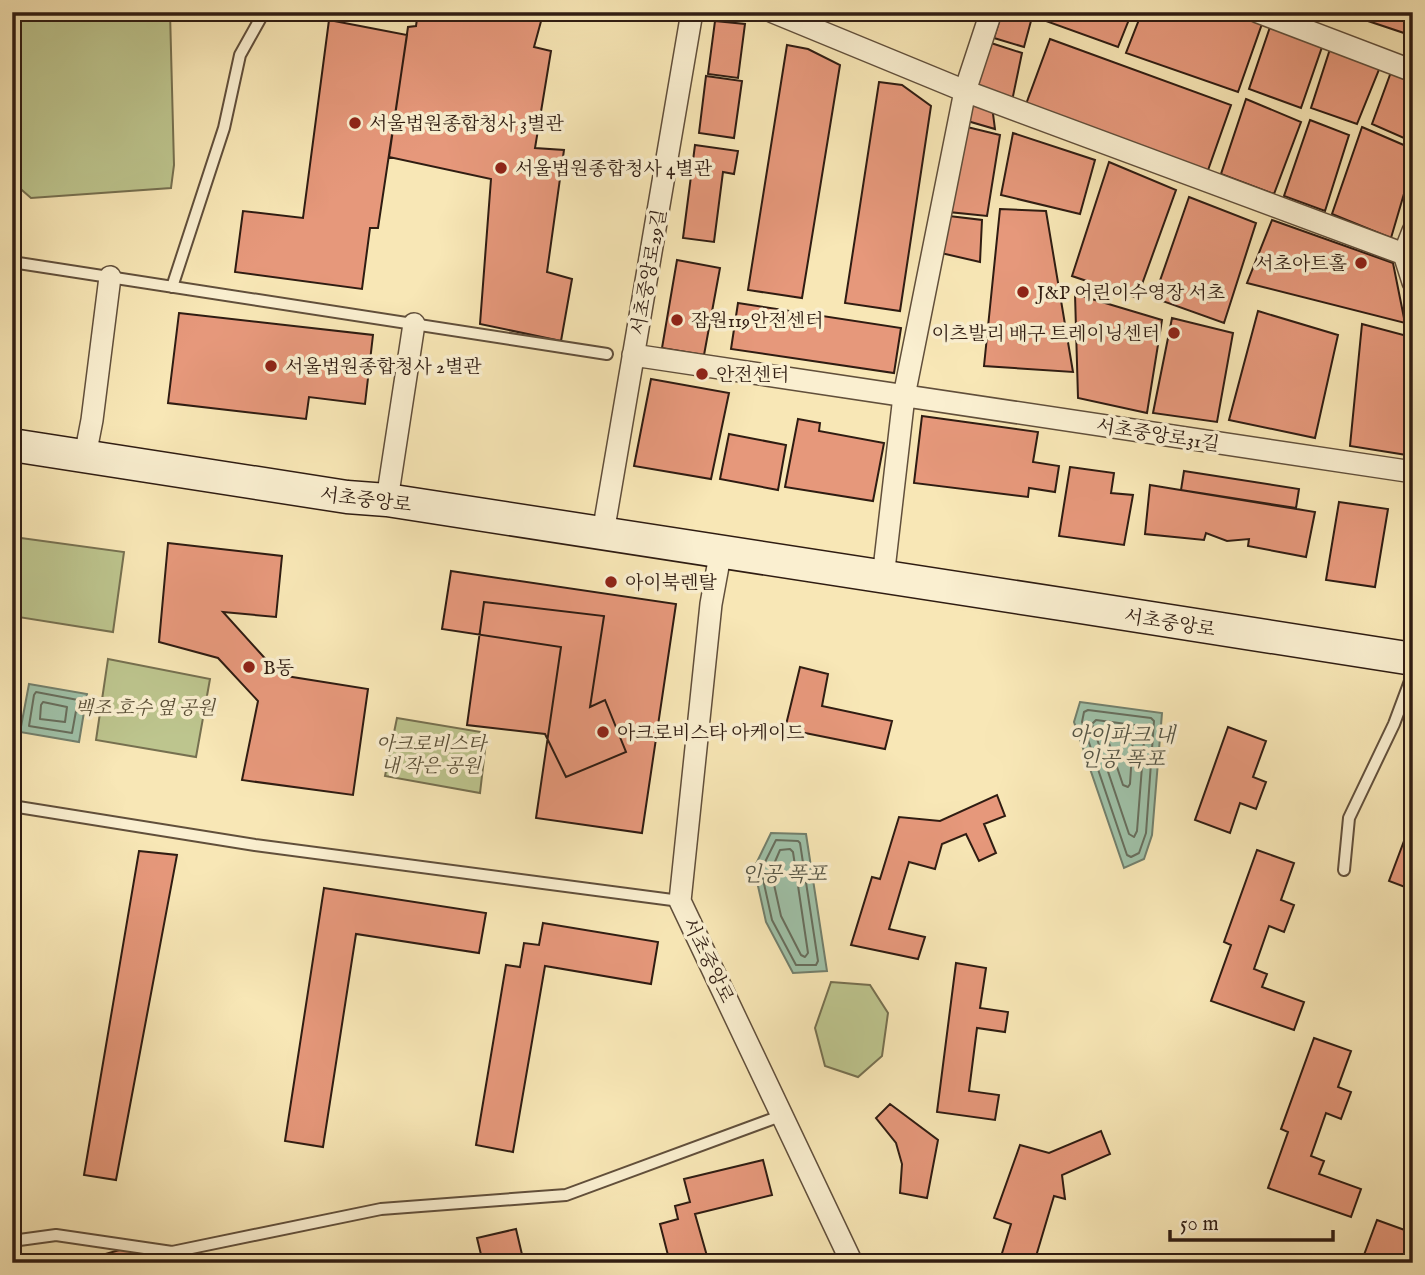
<svg xmlns="http://www.w3.org/2000/svg" width="1425" height="1275" viewBox="0 0 1425 1275" font-family="'IM FELL English','Noto Serif KR',serif">
<style>
.green{fill:#bdc58e;stroke:#767050;stroke-width:2}
.water{fill:#9fc1a8;stroke:#727f6c;stroke-width:2}
.lines{fill:none;stroke-linecap:round;stroke-linejoin:round}
.shore{stroke:#676e5d;stroke-width:2}
.building{fill:#e6987b;stroke:#2f1c12;stroke-width:2}
.lane-casing{stroke:#614f3b;stroke-width:14}
.street-casing{stroke:#614f3b;stroke-width:24}
.secondary-casing{stroke:#2f1c12;stroke-width:35}
.lane{stroke:#faefd0;stroke-width:10}
.street{stroke:#faefd0;stroke-width:21}
.secondary{stroke:#faefd0;stroke-width:32}
.poi-dot{fill:#8f2418;stroke:#faefd0;stroke-width:2.5}
.labels{text-anchor:middle;stroke-width:7;stroke-linejoin:round;paint-order:stroke}
.poi-label{font-size:19px;fill:#2f1c12;stroke:#faefd0;text-anchor:start}
.street-label{font-size:19px;fill:#2f1c12;stroke:#faefd0}
.park-label{font-size:19px;font-style:italic;fill:#5a4f37;stroke:#faefd0}
.water-label{font-size:21px;font-style:italic;fill:#565646;stroke:#faefd0}
</style>
<rect width="100%" height="100%" fill="#f8e7b6"/>
<filter id="stains"><feTurbulence type="fractalNoise" baseFrequency=".00286" numOctaves="4"/><feColorMatrix values="0 0 0 0 .2 0 0 0 0 .09 0 0 0 0 .02 0 0 0 .5 -.17"/></filter>
<radialGradient id="worn" r=".72"><stop offset=".6" stop-color="#630" stop-opacity="0"/><stop offset="1" stop-color="#630" stop-opacity=".3"/></radialGradient>
<path class="green" d="M 12,12 L 170,12 L 174,165 L 171,188 L 31,198 L 15,184 Z
M 21,538 L 124,552 L 113,632 L 12,616 L 12,597 Z
M 108,659 L 210,679 L 196,757 L 96,740 Z
M 397,718 L 487,733 L 480,793 L 385,776 Z
M 831,982 L 870,985 L 888,1013 L 882,1056 L 858,1077 L 825,1066 L 815,1028 Z"/>
<path class="water" d="M 29,684 L 87,694 L 79,742 L 20,732 Z
M 1080,702 L 1162,713 L 1152,835 L 1144,859 L 1124,868 L 1074,722 Z
M 771,833 L 806,834 L 827,971 L 793,973 L 766,922 L 754,868 Z"/>
<g class="lines">
<path class="shore" d="M 36,692 L 78,700 L 72,733 L 29,726 L 34,695 Z
M 43,702 L 67,707 L 65,722 L 40,719 L 41,705 Z
M 1088,710 L 1151,718 L 1154,721 L 1146,833 L 1139,853 L 1131,857 L 1127,855 L 1082,722 L 1084,712 Z
M 1096,720 L 1142,726 L 1145,728 L 1137,831 L 1134,837 L 1129,834 L 1092,724 Z
M 1111,732 L 1133,737 L 1130,784 L 1128,787 L 1123,785 L 1107,737 Z
M 776,840 L 798,841 L 800,843 L 818,961 L 816,965 L 796,965 L 772,920 L 761,870 Z
M 790,849 L 793,852 L 808,953 L 805,957 L 801,955 L 781,916 L 771,871 L 780,850 Z"/>
</g>
<path class="building" d="M 418,12 L 582,12 L 581,18 L 543,14 L 534,47 L 551,51 L 535,148 L 564,150 L 547,272 L 572,279 L 561,341 L 480,324 L 491,179 L 389,157 L 408,27 L 416,26 Z
M 1002,12 L 1031,21 L 1024,47 L 994,38 Z
M 1046,12 L 1132,12 L 1118,47 L 1043,20 Z
M 1142,12 L 1239,12 L 1263,21 L 1238,92 L 1126,53 Z
M 1357,12 L 1413,12 L 1413,36 L 1356,17 Z
M 329,20 L 407,35 L 378,228 L 370,228 L 362,289 L 235,272 L 243,211 L 303,218 Z
M 715,21 L 745,24 L 738,78 L 708,74 Z
M 1270,27 L 1322,47 L 1301,108 L 1249,89 Z
M 1050,39 L 1231,105 L 1207,173 L 1025,107 Z
M 991,43 L 1022,53 L 1012,101 L 975,87 Z
M 787,45 L 808,49 L 840,65 L 802,298 L 748,290 Z
M 1330,49 L 1380,67 L 1357,124 L 1311,108 Z
M 1391,72 L 1413,81 L 1413,142 L 1372,124 Z
M 706,76 L 742,81 L 734,138 L 699,133 Z
M 879,82 L 902,85 L 931,106 L 900,311 L 845,303 Z
M 970,97 L 992,106 L 995,129 L 964,120 Z
M 1246,99 L 1301,122 L 1274,194 L 1221,174 Z
M 1310,120 L 1349,135 L 1325,211 L 1284,196 Z
M 963,126 L 1000,135 L 987,216 L 949,212 Z
M 1362,127 L 1413,149 L 1413,163 L 1391,238 L 1332,214 Z
M 1013,133 L 1095,160 L 1080,214 L 1001,195 Z
M 695,145 L 738,151 L 734,174 L 723,172 L 714,242 L 683,238 Z
M 1109,162 L 1176,190 L 1137,298 L 1072,276 Z
M 1189,197 L 1256,223 L 1224,323 L 1154,298 Z
M 1000,209 L 1046,211 L 1073,372 L 984,366 Z
M 949,216 L 982,220 L 980,262 L 941,253 Z
M 1272,220 L 1393,263 L 1405,323 L 1247,283 Z
M 677,260 L 720,268 L 704,355 L 662,348 Z
M 1075,294 L 1162,320 L 1147,413 L 1078,398 Z
M 738,303 L 901,328 L 894,373 L 731,349 Z
M 1258,311 L 1338,335 L 1315,438 L 1229,420 Z
M 179,313 L 373,335 L 365,404 L 309,397 L 306,419 L 168,403 Z
M 1172,318 L 1233,333 L 1217,422 L 1153,413 Z
M 1362,324 L 1411,337 L 1413,456 L 1350,446 Z
M 651,379 L 729,393 L 711,479 L 634,466 Z
M 922,416 L 1038,432 L 1033,462 L 1059,466 L 1055,492 L 1029,488 L 1028,497 L 914,483 Z
M 798,419 L 820,423 L 819,431 L 884,443 L 873,501 L 785,487 Z
M 729,434 L 786,445 L 778,490 L 720,479 Z
M 1070,467 L 1114,473 L 1111,493 L 1133,495 L 1124,545 L 1059,536 Z
M 1184,471 L 1299,489 L 1296,508 L 1181,490 Z
M 1150,485 L 1315,512 L 1306,557 L 1248,546 L 1249,539 L 1227,541 L 1206,533 L 1204,540 L 1145,534 Z
M 1339,502 L 1388,509 L 1375,587 L 1326,580 Z
M 168,543 L 282,556 L 276,617 L 223,612 L 280,675 L 368,689 L 353,795 L 242,780 L 258,701 L 218,658 L 159,642 Z
M 451,571 L 676,604 L 642,833 L 536,818 L 561,647 L 442,629 Z
M 484,602 L 604,616 L 590,707 L 605,700 L 626,752 L 566,777 L 545,734 L 467,725 Z
M 800,667 L 828,674 L 822,706 L 892,721 L 885,749 L 785,729 Z
M 1228,727 L 1266,741 L 1253,777 L 1266,782 L 1256,809 L 1240,803 L 1230,833 L 1195,820 Z
M 997,795 L 1005,816 L 984,824 L 996,853 L 979,861 L 966,834 L 942,844 L 935,869 L 909,862 L 889,929 L 925,937 L 918,959 L 851,945 L 872,877 L 880,879 L 899,817 L 940,821 Z
M 1413,817 L 1413,890 L 1389,881 Z
M 1257,850 L 1294,863 L 1281,900 L 1294,905 L 1284,932 L 1269,926 L 1254,969 L 1267,974 L 1262,987 L 1304,1002 L 1294,1030 L 1211,1001 L 1231,945 L 1224,942 Z
M 139,851 L 177,855 L 116,1180 L 84,1175 Z
M 324,888 L 486,913 L 479,953 L 356,934 L 323,1147 L 285,1141 Z
M 543,923 L 658,942 L 651,984 L 545,966 L 513,1152 L 476,1145 L 506,965 L 520,967 L 524,943 L 539,945 Z
M 956,963 L 986,968 L 980,1008 L 1008,1012 L 1005,1032 L 977,1028 L 969,1091 L 999,1095 L 995,1120 L 937,1112 Z
M 1314,1038 L 1351,1051 L 1338,1087 L 1351,1092 L 1341,1119 L 1326,1113 L 1311,1156 L 1324,1161 L 1319,1174 L 1361,1189 L 1351,1217 L 1268,1188 L 1288,1132 L 1281,1129 Z
M 890,1104 L 938,1140 L 927,1198 L 900,1193 L 902,1164 L 896,1143 L 876,1118 Z
M 1101,1131 L 1110,1154 L 1062,1175 L 1065,1199 L 1054,1196 L 1034,1263 L 999,1263 L 1011,1224 L 994,1218 L 1020,1145 L 1049,1153 Z
M 763,1160 L 772,1195 L 695,1214 L 709,1263 L 670,1263 L 660,1224 L 678,1219 L 675,1206 L 690,1202 L 684,1179 Z
M 1377,1220 L 1413,1233 L 1413,1240 L 1404,1263 L 1361,1263 Z
M 516,1229 L 524,1263 L 483,1263 L 477,1238 Z
M 130,1247 L 134,1263 L 89,1263 L 88,1259 Z"/>
<g class="lines">
<defs>
<path id="lane" d="M 12,262 L 607,354
M 172,287 L 224,128 L 240,55 L 264,12
M 12,806 L 255,845 L 680,901
M 1344,870 L 1349,818 L 1394,724 L 1413,673
M 12,1241 L 56,1235 L 172,1252 L 381,1209 L 566,1195 L 783,1115"/>
<path id="street" d="M 773,12 L 965,91 L 1404,254
M 1258,12 L 1413,71
M 1404,254 L 1413,282
M 1404,254 L 1413,231
M 633,355 L 1413,472
M 85,456 L 92,420 L 110,277
M 387,500 L 414,324
M 603,533 L 692,12
M 721,550 L 711,604 L 680,901 L 852,1263
M 883,578 L 904,396 L 965,91 L 991,12"/>
<path id="secondary" d="M 12,445 L 347,497 L 387,500 C 729,551 1071,606 1413,659"/>
</defs>
<use href="#lane" class="lane-casing"/>
<use href="#street" class="street-casing"/>
<use href="#secondary" class="secondary-casing"/>
<use href="#lane" class="lane"/>
<use href="#street" class="street"/>
<use href="#secondary" class="secondary"/>
</g>
<g class="poi-dot">
<circle cx="355" cy="123" r="7"/>
<circle cx="501" cy="168" r="7"/>
<circle cx="1361" cy="263" r="7"/>
<circle cx="1023" cy="292" r="7"/>
<circle cx="677" cy="320" r="7"/>
<circle cx="1174" cy="333" r="7"/>
<circle cx="271" cy="366" r="7"/>
<circle cx="702" cy="374" r="7"/>
<circle cx="611" cy="582" r="7"/>
<circle cx="249" cy="667" r="7"/>
<circle cx="603" cy="732" r="7"/>
</g>
<g class="labels">
<g class="poi-label">
<text x="369" y="130">서울법원종합청사 3별관</text>
<text x="515" y="175">서울법원종합청사 4별관</text>
<text x="1347" y="270" text-anchor="end">서초아트홀</text>
<text x="1037" y="299">J&amp;P 어린이수영장 서초</text>
<text x="691" y="327">잠원119안전센터</text>
<text x="1160" y="340" text-anchor="end">이츠발리 배구 트레이닝센터</text>
<text x="285" y="373">서울법원종합청사 2별관</text>
<text x="716" y="381">안전센터</text>
<text x="625" y="589">아이북렌탈</text>
<text x="263" y="674">B동</text>
<text x="617" y="739">아크로비스타 아케이드</text>
</g>
<g class="street-label">
<text transform="translate(648 272) rotate(-80)" y="7">서초중앙로29길</text>
<text transform="translate(1158 434) rotate(9)" y="7">서초중앙로31길</text>
<text transform="translate(366 499) rotate(7)" y="7">서초중앙로</text>
<text transform="translate(1170 622) rotate(9)" y="7">서초중앙로</text>
<text transform="translate(709 960) rotate(64)" y="7">서초중앙로</text>
</g>
<g class="park-label">
<text x="145" y="714">백조 호수 옆 공원</text>
<text x="431" y="750">아크로비스타<tspan x="431" dy="22">내 작은 공원</tspan></text>
</g>
<g class="water-label">
<text x="1122" y="742">아이파크 내<tspan x="1122" dy="24">인공 폭포</tspan></text>
<text x="784" y="881">인공 폭포</text>
</g>
</g>
<rect width="1425" height="1275" fill="none" stroke="#f8e7b6" stroke-width="42"/>
<rect x="14" y="14" width="1397" height="1247" fill="none" stroke="#2f1c12" stroke-width="3.5"/>
<rect x="21" y="21" width="1383" height="1233" fill="none" stroke="#2f1c12" stroke-width="2"/>
<path d="M1170 1230v10h163v-10" fill="none" stroke="#2f1c12" stroke-width="3.5"/>
<text x="1180" y="1230" font-size="21" fill="#2f1c12" stroke="#faefd0" stroke-width="5" paint-order="stroke">50 m</text>
<rect width="100%" height="100%" filter="url(#stains)"/>
<rect width="100%" height="100%" fill="url(#worn)"/>
</svg>
